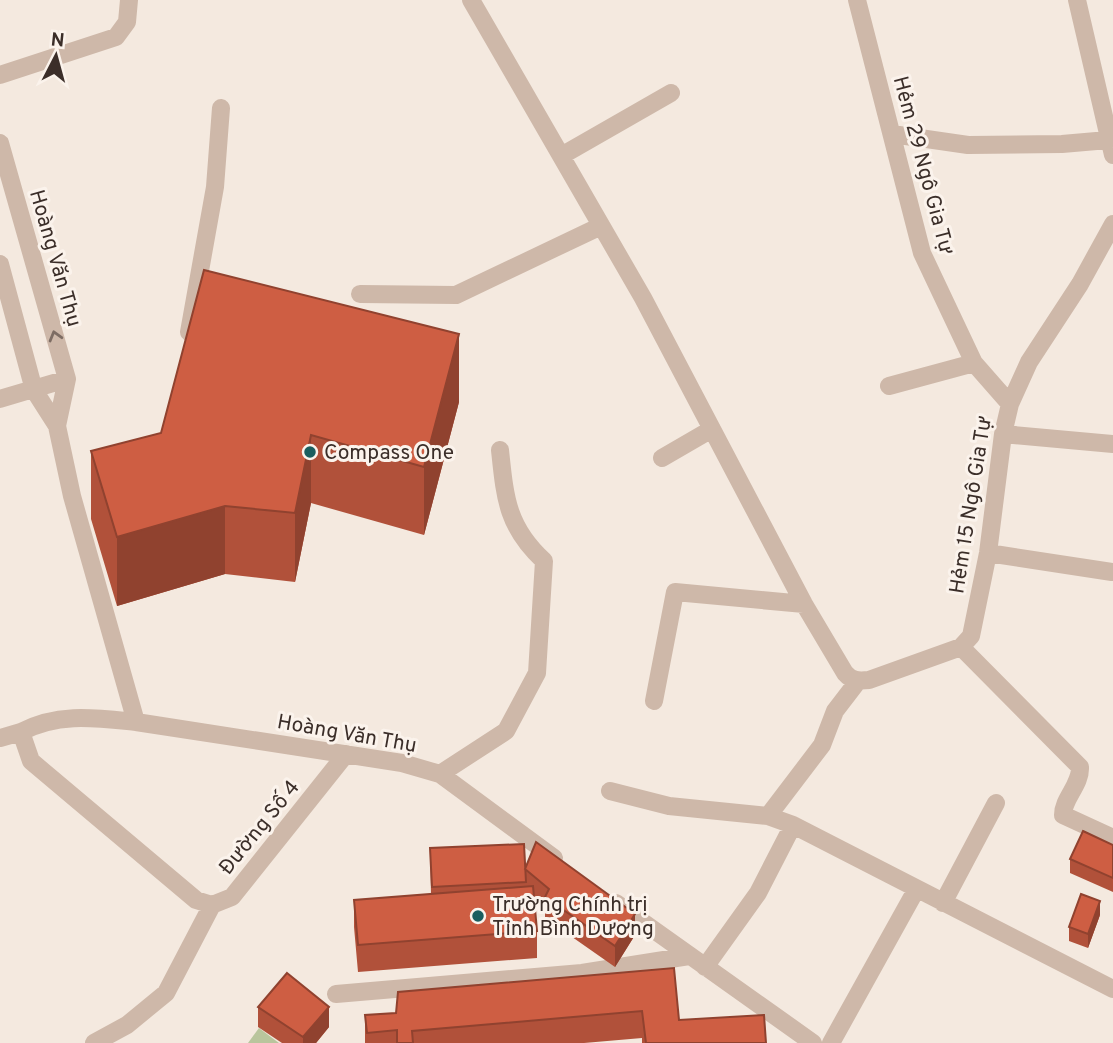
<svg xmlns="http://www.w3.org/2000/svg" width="1113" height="1043" viewBox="0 0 1113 1043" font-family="Overpass,sans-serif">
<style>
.green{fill:#b9c59d}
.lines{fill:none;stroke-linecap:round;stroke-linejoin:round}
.minor{stroke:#ceb8a9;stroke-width:18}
.wall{fill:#b1513a}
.shaded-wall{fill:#90422f}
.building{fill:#ce5e43;stroke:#90422f;stroke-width:2}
.oneway{stroke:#7d6c63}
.poi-dot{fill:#1b5e5f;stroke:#fbf3ec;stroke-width:2.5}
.labels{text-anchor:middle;stroke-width:6;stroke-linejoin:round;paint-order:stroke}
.street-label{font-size:21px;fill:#3b2e29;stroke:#fbf3ec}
.poi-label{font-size:21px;fill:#3b2e29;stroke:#fbf3ec;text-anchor:start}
</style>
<rect width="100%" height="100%" fill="#f4e9df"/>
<path class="green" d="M 259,1028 L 279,1043 L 248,1043 Z"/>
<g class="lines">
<path class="minor" d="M 471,0 L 643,298 L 804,604 L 845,673 C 852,681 858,681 869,680 L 961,647
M 857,0 L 922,253 L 974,363 L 1010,404
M 1077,0 L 1113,155
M 0,75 L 116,37 L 127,22 L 129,0
M 892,134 L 968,145 L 1062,144 L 1108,140
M 0,143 L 67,379 L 57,426
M 561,156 L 671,93
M 1113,224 L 1080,284 L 1029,362 L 1010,404 L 1003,434 L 988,553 L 971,636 L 961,647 L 1080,767 C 1081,785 1063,798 1063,815 L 1113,838
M 0,264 L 34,390 L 57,426 L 72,496 L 136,722 L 402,763 L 440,774 L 554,858
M 360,294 L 456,295 L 601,226
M 189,332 L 215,187 L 221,108
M 889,386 L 974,363
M 0,399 L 67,379
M 1003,434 L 1113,444
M 662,458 L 712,429
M 988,553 L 1112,572
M 654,701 L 675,592 L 804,604
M 136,722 C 97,718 58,712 21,732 L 31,761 L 196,900 L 212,905
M 0,738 L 21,732
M 440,774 L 506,731 L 537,673 L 544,561 C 507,527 505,498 500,450
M 610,791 L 669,806 L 768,816 L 793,825 L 1113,989
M 768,816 L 822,745 L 835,711 L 858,681
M 616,903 L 813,1043
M 943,903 L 996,803
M 705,967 L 758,893 L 793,825
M 336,994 L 582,973 L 689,956
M 94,1043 L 127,1025 L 166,993 L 212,905 L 232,897 L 346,754
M 831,1043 L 916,890"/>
</g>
<path class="wall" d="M 459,402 L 424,535 L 311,503 L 295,582 L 225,574 L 117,606 L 91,519 L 91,451 Z
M 1113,845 L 1113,892 L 1070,873 L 1070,859 Z
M 430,848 L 525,868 L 635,935 L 615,967 L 545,918 L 545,906 L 534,897 L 537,931 L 537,958 L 358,972 L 354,927 L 354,900 L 431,894 Z
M 1100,915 L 1088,948 L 1069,941 L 1069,927 Z
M 674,968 L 679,1020 L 766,1043 L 642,1043 L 642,1038 L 584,1043 L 365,1043 L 365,1015 L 396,1013 Z
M 258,1007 L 329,1027 L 316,1043 L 282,1043 L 258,1027 Z"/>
<path class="shaded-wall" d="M 459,334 L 459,402 L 424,535 L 424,467 Z
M 311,435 L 311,503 L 295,582 L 295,513 Z
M 225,506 L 225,574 L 117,606 L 117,537 Z
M 1100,901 L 1100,915 L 1088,948 L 1088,934 Z
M 635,914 L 635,935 L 615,967 L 615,946 Z
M 329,1007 L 329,1027 L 316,1043 L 303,1043 L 303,1037 Z"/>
<path class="building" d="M 204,270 L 459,334 L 424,467 L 311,435 L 295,513 L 225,506 L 117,537 L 91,451 L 161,433 Z
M 1083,831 L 1113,845 L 1113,878 L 1070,859 Z
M 536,842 L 635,914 L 615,946 L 545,897 L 549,889 L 525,869 Z
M 524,844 L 526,882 L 432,887 L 430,848 Z
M 533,886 L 537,931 L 358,945 L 354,900 Z
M 1081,894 L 1100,901 L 1088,934 L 1069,927 Z
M 674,968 L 679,1020 L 764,1015 L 766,1043 L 646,1043 L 642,1011 L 412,1031 L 413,1043 L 397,1043 L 397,1030 L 367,1033 L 365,1015 L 396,1013 L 398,992 Z
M 287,973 L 329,1007 L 303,1037 L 258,1007 Z"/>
<defs><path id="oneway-chevron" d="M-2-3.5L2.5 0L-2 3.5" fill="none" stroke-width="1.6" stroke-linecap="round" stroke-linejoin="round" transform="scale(1.75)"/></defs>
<use class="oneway" href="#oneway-chevron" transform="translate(55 336) rotate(-106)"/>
<g class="poi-dot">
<circle cx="310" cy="452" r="7"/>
<circle cx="478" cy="916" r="7"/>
</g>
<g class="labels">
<g class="street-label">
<text transform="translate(924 165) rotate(75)" y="7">Hẻm 29 Ngô Gia Tự</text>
<text transform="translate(56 258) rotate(74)" y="7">Hoàng Văn Thụ</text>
<text transform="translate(970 505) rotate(-81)" y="7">Hẻm 15 Ngô Gia Tự</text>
<text transform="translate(347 733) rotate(10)" y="7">Hoàng Văn Thụ</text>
<text transform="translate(259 827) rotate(-51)" y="7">Đường Số 4</text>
</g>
<g class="poi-label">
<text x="324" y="459">Compass One</text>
<text x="492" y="911">Trường Chính trị<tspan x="492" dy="24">Tỉnh Bình Dương</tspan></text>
</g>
</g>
<g transform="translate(56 56) rotate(6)" stroke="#fbf3ec" stroke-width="5" paint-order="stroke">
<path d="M0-5L12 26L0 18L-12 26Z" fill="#3b2e29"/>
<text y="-10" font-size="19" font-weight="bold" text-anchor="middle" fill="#3b2e29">N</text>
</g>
</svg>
